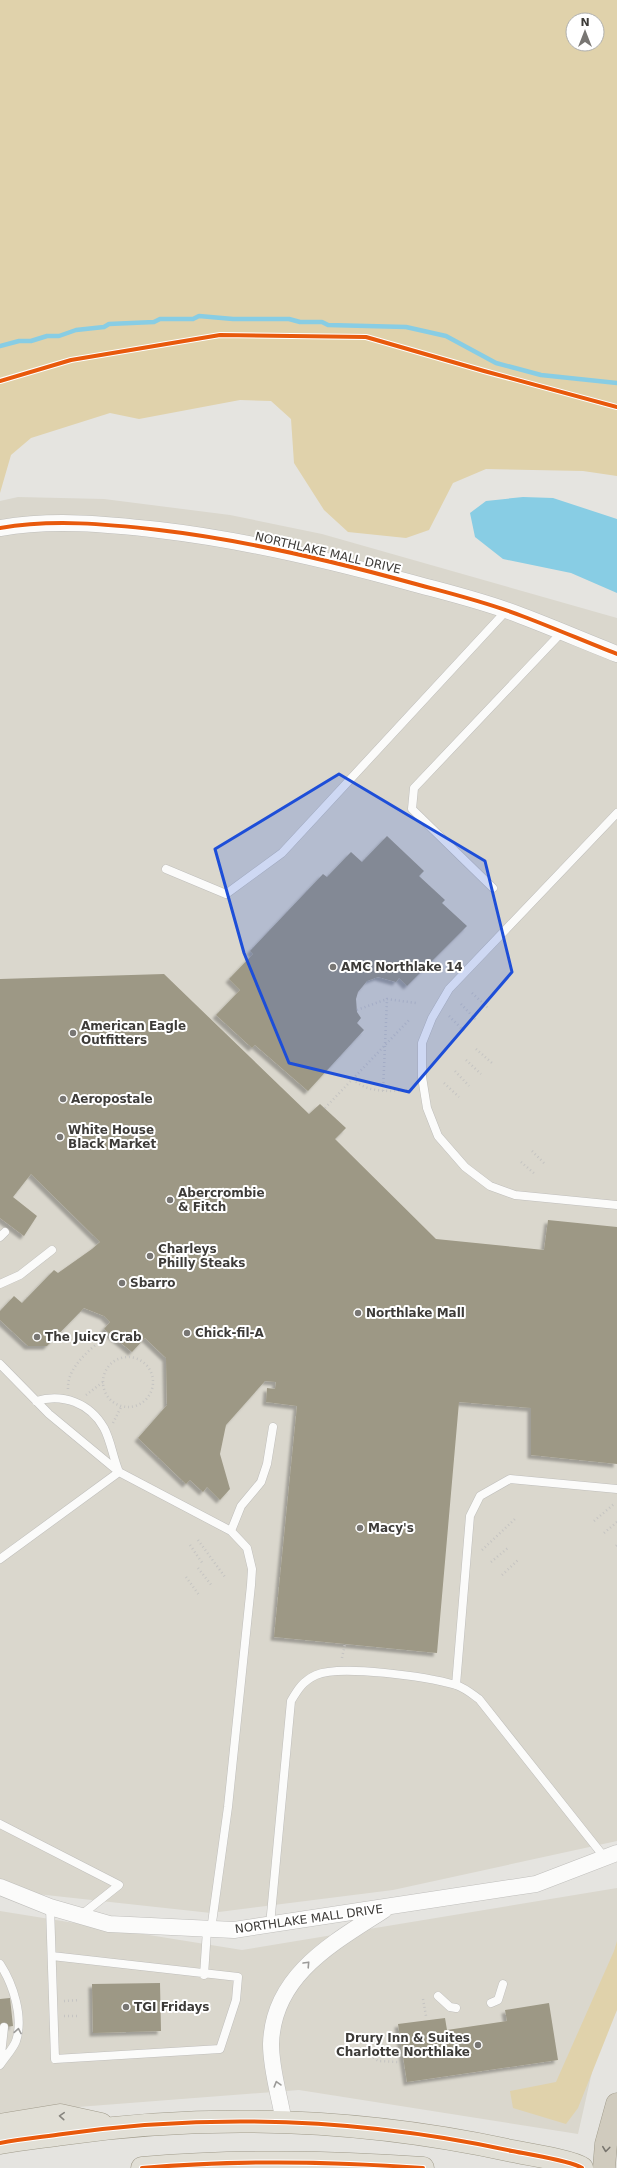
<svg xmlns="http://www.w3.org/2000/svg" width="617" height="2168" viewBox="0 0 617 2168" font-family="'DejaVu Sans',sans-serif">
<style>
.built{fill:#dad7cd}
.green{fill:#e0d2ab;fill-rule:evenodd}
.water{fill:#88cde4}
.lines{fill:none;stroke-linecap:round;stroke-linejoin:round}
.stream{stroke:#88cde4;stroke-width:4.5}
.building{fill:#9d9885;filter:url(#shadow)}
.service-casing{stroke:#bfbebb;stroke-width:9}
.minor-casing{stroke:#bfbebb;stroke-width:17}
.primary-casing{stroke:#a09b8b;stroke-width:23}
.motorway-casing{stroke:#a09b8b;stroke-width:23}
.path{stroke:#c5c4c2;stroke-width:2.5;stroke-dasharray:1 3;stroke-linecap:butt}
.service{stroke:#fbfbfa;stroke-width:8}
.minor{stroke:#fbfbfa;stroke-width:16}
.primary{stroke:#e1dfd6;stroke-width:22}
.motorway{stroke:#d0cbbe;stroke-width:22}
.cycleway-casing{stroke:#fff;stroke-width:6}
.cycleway{stroke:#e8590c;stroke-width:4}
.oneway{stroke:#9c9b99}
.oneway2{stroke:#87857f}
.oneway3{stroke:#78756e}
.marked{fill:#1d4ed8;fill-opacity:0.2;stroke:#1d4ed8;stroke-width:3;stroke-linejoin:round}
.poi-dot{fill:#787673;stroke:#fff;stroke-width:1.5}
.labels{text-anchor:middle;stroke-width:4;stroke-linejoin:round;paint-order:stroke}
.street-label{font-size:12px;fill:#3d3b38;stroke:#fff}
.poi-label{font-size:12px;font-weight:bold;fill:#3d3b38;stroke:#fff;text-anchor:start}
</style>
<defs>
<filter id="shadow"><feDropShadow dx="-3.5" dy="3.5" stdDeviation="1" flood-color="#0004"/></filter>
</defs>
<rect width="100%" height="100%" fill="#e5e4e0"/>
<path class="built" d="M 18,497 L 104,499 L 230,515 L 322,534 L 617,618 L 617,1841 L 393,1890 L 211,1913 L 0,1890 L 0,501 Z
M 617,1888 L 617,1961 L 578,2134 L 299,2090 L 0,2113 L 0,1911 L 242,1950 Z"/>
<path class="green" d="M 0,0 L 617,0 L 617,476 L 583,471 L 486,469 L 453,483 L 429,530 L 406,538 L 348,532 L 324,510 L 294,463 L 291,419 L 271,401 L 240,400 L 139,419 L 110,413 L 31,438 L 11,455 L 0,493 ZM 573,20 L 597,20 L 597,44 L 573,44 Z
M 617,1941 L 617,2010 L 578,2108 L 566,2124 L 513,2108 L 510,2091 L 556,2082 L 614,1951 Z"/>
<path class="water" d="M 523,497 L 553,498 L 617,519 L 617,593 L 571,573 L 503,559 L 475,537 L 470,513 L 486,501 Z"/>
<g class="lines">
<path class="stream" d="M 0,346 L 19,341 L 31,341 L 47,336 L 59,336 L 76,330 L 104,327 L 109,324 L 154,322 L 160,319 L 193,319 L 199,316 L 233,319 L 289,319 L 300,322 L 322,322 L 328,325 L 406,327 L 446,336 L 496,363 L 541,375 L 617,383"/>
</g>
<path class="building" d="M 387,836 L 424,871 L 419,876 L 445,900 L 442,903 L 467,926 L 407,986 L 399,978 L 396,982 L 378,977 L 367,981 L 358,992 L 356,999 L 357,1012 L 361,1018 L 357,1023 L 364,1030 L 308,1091 L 255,1045 L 252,1048 L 216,1015 L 240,990 L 229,979 L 253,954 L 250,951 L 323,874 L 327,877 L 351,852 L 362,862 Z
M 164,974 L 309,1114 L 320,1104 L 346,1128 L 335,1139 L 436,1239 L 544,1250 L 548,1220 L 617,1227 L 617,1464 L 531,1455 L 531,1408 L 459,1402 L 437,1653 L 274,1637 L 297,1406 L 266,1402 L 267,1388 L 275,1389 L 276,1382 L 265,1381 L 226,1425 L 220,1454 L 230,1489 L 220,1500 L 207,1487 L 203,1492 L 190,1480 L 186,1484 L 138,1438 L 167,1405 L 166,1358 L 145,1338 L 132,1352 L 104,1329 L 110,1322 L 104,1316 L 84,1308 L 47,1346 L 28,1346 L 0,1320 L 0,1311 L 14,1296 L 22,1303 L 54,1270 L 58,1273 L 92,1249 L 100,1242 L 31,1174 L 13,1197 L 37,1216 L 24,1236 L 0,1218 L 0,979 Z
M 160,1983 L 161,2031 L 93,2033 L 92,1984 Z
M 10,1998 L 13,2026 L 0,2028 L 0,1999 Z
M 549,2003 L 558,2060 L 407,2082 L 398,2024 L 445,2018 L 447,2030 L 507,2021 L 505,2010 Z"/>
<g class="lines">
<defs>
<path id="service" d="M 617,813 L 449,989 L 432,1018 L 422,1043 L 422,1077 L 427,1108 L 438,1136 L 465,1167 L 490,1186 L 515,1195 L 617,1205
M 166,869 L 226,894 L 282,853 L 506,611
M 493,888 L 412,809 L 414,788 L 562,632
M 0,1237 L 5,1232
M 0,1284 L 20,1275 L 52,1250
M 0,1364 L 49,1414 L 119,1472 L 231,1531 L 247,1548 L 252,1569 L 251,1585 L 228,1807 L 211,1930
M 231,1531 L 241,1506 L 261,1482 L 267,1464 L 273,1427
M 0,1559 L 119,1472 C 113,1458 111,1441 104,1428 C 90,1403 63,1393 36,1401
M 456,1685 L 470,1516 L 480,1496 L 510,1479 L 617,1489
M 0,1824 L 119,1885 L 80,1916
M 50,1907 C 52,1958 53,2008 55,2059 L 220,2049 L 236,2000 L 238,1977 L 52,1956
M 270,1925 L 291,1701 C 298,1689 303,1681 316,1675 C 340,1664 428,1677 456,1685 C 465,1688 472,1694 479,1699 L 605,1858
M 0,1964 C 13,1984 24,2017 16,2041 C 13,2049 5,2057 0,2065
M 204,1975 L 207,1930
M 438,1996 L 450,2007 L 456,2008
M 491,2003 L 498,2000 L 503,1984
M 0,2064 L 4,2027"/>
<path id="minor" d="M 0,528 C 52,519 107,524 159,530 C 245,540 329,560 412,583 C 449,593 487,602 522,616 C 554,628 586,642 617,654
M 0,1887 L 50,1907 L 109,1924 L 234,1930 L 536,1884 L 617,1853
M 284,2123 C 280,2097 271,2071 271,2044 C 273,1975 333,1943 384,1910"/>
<path id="primary" d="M 0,2125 L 60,2115 L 101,2124
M 0,2143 C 21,2139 42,2137 63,2134 C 212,2113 365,2119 512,2151 C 527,2154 572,2161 582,2168
M 142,2168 C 236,2160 329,2161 423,2168"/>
<path id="motorway" d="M 604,2168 L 606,2144 L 617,2104"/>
</defs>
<use href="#service" class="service-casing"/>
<use href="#minor" class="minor-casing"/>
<use href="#primary" class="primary-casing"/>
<use href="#motorway" class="motorway-casing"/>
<path class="path" d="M 472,993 L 488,1008
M 461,1004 L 476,1020
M 357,1010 L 387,999
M 449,1016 L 465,1032
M 476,1049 L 492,1063
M 466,1060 L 481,1074
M 455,1071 L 469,1086
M 353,1079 C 368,1094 392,1091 411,1090
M 444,1083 L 459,1097
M 383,1091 L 387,999 L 416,1003
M 325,1108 L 410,1019
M 532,1151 L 546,1165
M 521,1162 L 536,1175
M103 1382a25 25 0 1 1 50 0a25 25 0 1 1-50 0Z
M 68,1389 C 67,1365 93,1348 109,1333
M 86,1395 L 103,1382
M 113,1423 L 121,1407
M 594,1521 L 614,1504
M 604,1533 L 617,1522
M 198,1540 L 225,1577
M 190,1545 L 203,1564
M 616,1546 L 617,1545
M 482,1550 L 516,1518
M 491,1562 L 509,1547
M 198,1568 L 212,1586
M 502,1575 L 519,1559
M 186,1577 L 199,1595
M 342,1658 L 345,1644
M 423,1999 L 426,2016
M 64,2001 L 79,2000
M 64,2016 L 80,2016
M 374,2035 L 397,2036
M 371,2045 L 381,2051 L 397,2051
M 364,2050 L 378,2061 L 398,2062"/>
<use href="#service" class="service"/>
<use href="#minor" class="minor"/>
<use href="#primary" class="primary"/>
<use href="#motorway" class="motorway"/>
<defs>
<path id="cycleway" d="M 0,381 L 71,360 L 220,335 L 366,337 L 484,371 L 617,407
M 0,528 C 52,519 107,524 159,530 C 245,540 329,560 412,583 C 449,593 487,602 522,616 C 554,628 586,642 617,654
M 0,2143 C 21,2139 42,2137 63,2134 C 212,2113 365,2119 512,2151 C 527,2154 572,2161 582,2168
M 142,2168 C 236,2160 329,2161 423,2168"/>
</defs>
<use href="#cycleway" class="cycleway-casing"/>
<use href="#cycleway" class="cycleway"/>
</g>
<defs><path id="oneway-chevron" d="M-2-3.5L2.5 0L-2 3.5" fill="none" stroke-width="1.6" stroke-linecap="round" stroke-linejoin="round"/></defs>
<g class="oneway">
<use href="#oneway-chevron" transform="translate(307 1964) rotate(-47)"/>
<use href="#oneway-chevron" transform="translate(18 2031) rotate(-80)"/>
<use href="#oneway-chevron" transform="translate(277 2084) rotate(-106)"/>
</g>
<use class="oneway2" href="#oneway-chevron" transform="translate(62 2116) rotate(-176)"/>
<use class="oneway3" href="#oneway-chevron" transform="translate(606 2149) rotate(97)"/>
<path class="marked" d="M 339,774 L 485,861 L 512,972 L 409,1092 L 289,1063 L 244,953 L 215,849 Z"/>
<g class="poi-dot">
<circle cx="333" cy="967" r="4"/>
<circle cx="73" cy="1033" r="4"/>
<circle cx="63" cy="1099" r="4"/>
<circle cx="60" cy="1137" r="4"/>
<circle cx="170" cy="1200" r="4"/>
<circle cx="150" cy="1256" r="4"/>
<circle cx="122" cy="1283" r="4"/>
<circle cx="358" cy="1313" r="4"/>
<circle cx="187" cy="1333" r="4"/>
<circle cx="37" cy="1337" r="4"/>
<circle cx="360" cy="1528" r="4"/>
<circle cx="126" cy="2007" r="4"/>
<circle cx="478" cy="2045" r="4"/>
</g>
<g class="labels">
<g class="street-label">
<text transform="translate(328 553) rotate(13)" y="4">NORTHLAKE MALL DRIVE</text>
<text transform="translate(309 1919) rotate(-8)" y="4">NORTHLAKE MALL DRIVE</text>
</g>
<g class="poi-label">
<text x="341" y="971">AMC Northlake 14</text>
<text x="81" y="1030">American Eagle<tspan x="81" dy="14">Outfitters</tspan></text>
<text x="71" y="1103">Aeropostale</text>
<text x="68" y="1134">White House<tspan x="68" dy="14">Black Market</tspan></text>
<text x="178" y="1197">Abercrombie<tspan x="178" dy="14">&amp; Fitch</tspan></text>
<text x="158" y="1253">Charleys<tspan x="158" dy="14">Philly Steaks</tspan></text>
<text x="130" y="1287">Sbarro</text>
<text x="366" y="1317">Northlake Mall</text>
<text x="195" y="1337">Chick-fil-A</text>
<text x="45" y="1341">The Juicy Crab</text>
<text x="368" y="1532">Macy's</text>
<text x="134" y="2011">TGI Fridays</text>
<text x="470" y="2042" text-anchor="end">Drury Inn &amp; Suites<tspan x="470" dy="14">Charlotte Northlake</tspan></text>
</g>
</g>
<g transform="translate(585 32)"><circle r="19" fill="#ffffff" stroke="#b1b1af"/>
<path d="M0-3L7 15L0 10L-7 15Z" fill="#787673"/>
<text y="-6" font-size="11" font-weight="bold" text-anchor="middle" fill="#3d3b38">N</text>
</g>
</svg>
